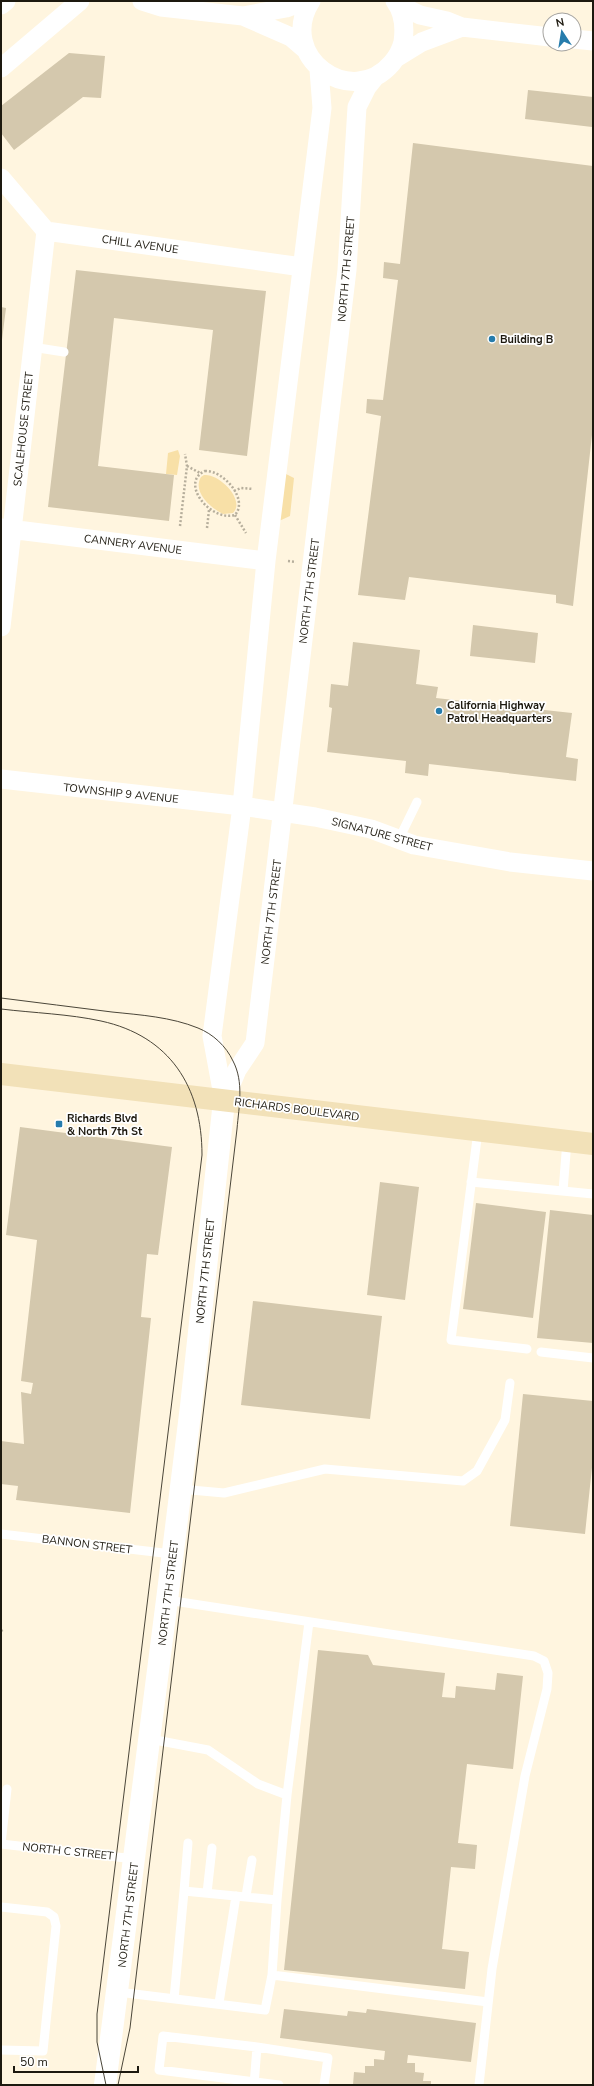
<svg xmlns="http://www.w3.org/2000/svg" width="594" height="2086" viewBox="0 0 594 2086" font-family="'Nunito Sans',sans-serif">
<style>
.green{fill:#f8e0a7}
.building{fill:#d4c8ad}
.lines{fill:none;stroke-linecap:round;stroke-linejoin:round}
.path{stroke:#b6ae9c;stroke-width:2.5;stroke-dasharray:2 2;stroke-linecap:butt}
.service{stroke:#fff;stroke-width:9}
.minor{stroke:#fff;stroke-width:19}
.secondary{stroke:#fff;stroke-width:22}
.primary{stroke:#f2e1b8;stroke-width:22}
.tram{stroke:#4b4639;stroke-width:1}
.poi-dot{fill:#267cac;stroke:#fff;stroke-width:1.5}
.labels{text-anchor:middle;stroke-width:3.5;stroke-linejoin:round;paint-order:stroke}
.street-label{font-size:11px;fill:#1d190f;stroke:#fff}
.poi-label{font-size:11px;font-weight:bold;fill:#1d190f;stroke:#fff;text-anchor:start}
</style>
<rect width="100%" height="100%" fill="#fff5df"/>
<path class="green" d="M 178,450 L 180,456 L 177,475 L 166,474 L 168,453 Z
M 284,473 L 294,478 L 290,516 L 279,521 Z
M 204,475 C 219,473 246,500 233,513 L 223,514 C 211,508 192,492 201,477 Z"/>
<path class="building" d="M 69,53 L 105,56 L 101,98 L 83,97 L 14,150 L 1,133 L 1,106 Z
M 528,90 L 593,97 L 592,127 L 525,119 Z
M 413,143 L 593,166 L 593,426 L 573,606 L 556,603 L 556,595 L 409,577 L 405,600 L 358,595 L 381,416 L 366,413 L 367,399 L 383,400 L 398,280 L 383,278 L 384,262 L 400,264 Z
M 76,270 L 266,291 L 247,456 L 199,450 L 213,330 L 114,318 L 98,466 L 174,475 L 169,521 L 48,507 Z
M 1,307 L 6,308 L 2,340 L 1,340 Z
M 473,625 L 538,633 L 535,663 L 470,656 Z
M 353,642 L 420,650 L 416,684 L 438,687 L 436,698 L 572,713 L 566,757 L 578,759 L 576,781 L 429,764 L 428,776 L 405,773 L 406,761 L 327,752 L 332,708 L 329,707 L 331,684 L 348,686 Z
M 20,1127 L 172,1147 L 158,1255 L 147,1254 L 141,1317 L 151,1318 L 130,1513 L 16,1500 L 18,1486 L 1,1484 L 1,1441 L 24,1444 L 21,1392 L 31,1394 L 33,1383 L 21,1381 L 37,1240 L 6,1235 Z
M 380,1182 L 419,1187 L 405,1300 L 367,1295 Z
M 476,1203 L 546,1212 L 533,1318 L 463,1309 Z
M 550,1210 L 593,1215 L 593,1343 L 537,1338 Z
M 253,1301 L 382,1316 L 370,1419 L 241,1405 Z
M 523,1394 L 593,1401 L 593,1458 L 585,1534 L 510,1526 Z
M 318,1650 L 368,1655 L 373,1665 L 445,1673 L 442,1697 L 455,1698 L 456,1686 L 495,1690 L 497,1673 L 523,1676 L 513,1769 L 467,1764 L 458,1843 L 477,1845 L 475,1869 L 451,1867 L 442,1949 L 469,1952 L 465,1989 L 284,1970 Z
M 284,2009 L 347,2016 L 348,2011 L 366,2013 L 367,2009 L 476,2023 L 471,2062 L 408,2055 L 407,2063 L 415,2063 L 415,2072 L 424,2073 L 423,2081 L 431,2081 L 431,2085 L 353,2085 L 354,2072 L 365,2073 L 365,2066 L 374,2066 L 374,2059 L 384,2060 L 385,2051 L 280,2038 Z"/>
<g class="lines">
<path class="path" d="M 187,466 L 200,473
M 205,471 C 223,470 249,499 235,515 C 210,522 179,482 205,471 Z
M 234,491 L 241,488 L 253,489
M 235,515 L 246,533
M 180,526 L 187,466 L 185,454
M 207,528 L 209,510
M 288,561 L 296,562
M 1,1631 L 4,1629"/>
<path class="service" d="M 32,347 L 64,352
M 399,839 L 417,802
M 478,1131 L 451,1340 L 527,1349
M 471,1182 L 593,1194
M 563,1191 L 567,1141
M 541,1352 L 593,1358
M 180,1489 L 224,1493 L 325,1469 L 463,1481 L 477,1471 L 505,1420 L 510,1383
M 1,1534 L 172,1554
M 167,1600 L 534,1656 L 544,1661 L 548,1673 L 547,1689 L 525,1776 L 492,1969 L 479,2085
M 150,1739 L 208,1750 L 258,1784 L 287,1795 L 309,1622
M 1,1844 L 135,1859
M 1,1844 L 7,1789
M 184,1891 L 188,1843
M 207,1893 L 212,1848
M 246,1896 L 252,1860
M 1,1907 L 47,1912 L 54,1917 L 56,1926 L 43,2051 L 1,2050
M 272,1975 L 488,2002
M 118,1992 L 265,2010 L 272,1975 L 277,1900 L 287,1795
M 174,1999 L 184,1891 L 277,1900
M 219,2003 L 236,1896
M 254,2085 L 257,2047
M 279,2085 L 159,2070 L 163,2036 L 257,2047 L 328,2058 L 324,2085"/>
<path class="minor" d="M 142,1 L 161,7 L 243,16 L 291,37 L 305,49
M 311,1 C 276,56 351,111 392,63 C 397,57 401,50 403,42 C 405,28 404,13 395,1
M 397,4 L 420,15 L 447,21 L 462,27 L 550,37
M 1,5 L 6,1
M 243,16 L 286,8 L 305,1
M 574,39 L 593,41
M 396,58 L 422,42 L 462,27
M 1,68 L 80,1
M 1,178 L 46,231 L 302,267
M 1,528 L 266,561
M 1,627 L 46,231
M 1,779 L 242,806 L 315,817 L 371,829 L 414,845 L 510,862 L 593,871
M 224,1101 L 237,1070 L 255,1043 L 347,270 L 357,107 L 367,87 L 375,77
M 224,1101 L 212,1036 L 242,806 L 266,561 L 322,108 L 319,70"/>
<path class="secondary" d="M 105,2085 L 167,1600 L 191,1406 L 224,1101"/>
<path class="primary" d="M 1,1074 L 593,1144"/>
<path class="tram" d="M 1,998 C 38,1003 75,1007 112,1012 C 141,1015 171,1017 198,1028 C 213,1034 226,1046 233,1061 C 244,1082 239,1106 237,1129 L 134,1994 L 130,2028 L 118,2085
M 1,1009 C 34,1013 69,1014 101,1021 C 170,1036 202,1087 202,1155 L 97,2014 L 97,2042 L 106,2085"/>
</g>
<g class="poi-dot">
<circle cx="492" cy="339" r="4"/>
<circle cx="439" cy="711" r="4"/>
<rect x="55" y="1120" width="8" height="8" rx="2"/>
</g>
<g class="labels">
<g class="street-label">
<text transform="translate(140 244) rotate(8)" y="4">CHILL AVENUE</text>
<text transform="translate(346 269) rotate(-85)" y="4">NORTH 7TH STREET</text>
<text transform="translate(23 429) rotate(-84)" y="4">SCALEHOUSE STREET</text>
<text transform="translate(133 544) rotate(7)" y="4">CANNERY AVENUE</text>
<text transform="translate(309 591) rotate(-83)" y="4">NORTH 7TH STREET</text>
<text transform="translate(121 793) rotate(6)" y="4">TOWNSHIP 9 AVENUE</text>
<text transform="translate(382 834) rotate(15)" y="4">SIGNATURE STREET</text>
<text transform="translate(271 912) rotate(-83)" y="4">NORTH 7TH STREET</text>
<text transform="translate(297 1109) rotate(7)" y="4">RICHARDS BOULEVARD</text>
<text transform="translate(205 1271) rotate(-84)" y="4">NORTH 7TH STREET</text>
<text transform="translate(87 1544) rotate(7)" y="4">BANNON STREET</text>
<text transform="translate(168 1593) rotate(-83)" y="4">NORTH 7TH STREET</text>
<text transform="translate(68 1851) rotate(6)" y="4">NORTH C STREET</text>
<text transform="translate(128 1915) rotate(-83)" y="4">NORTH 7TH STREET</text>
</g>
<g class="poi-label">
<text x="500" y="343">Building B</text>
<text x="447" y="709">California Highway<tspan x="447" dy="13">Patrol Headquarters</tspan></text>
<text x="67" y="1122">Richards Blvd<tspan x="67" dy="13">&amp; North 7th St</tspan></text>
</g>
</g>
<rect width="594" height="2086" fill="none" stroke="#1d190f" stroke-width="4"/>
<g transform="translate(562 32) rotate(348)"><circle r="19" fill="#ffffff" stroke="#a5a39f"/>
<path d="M0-3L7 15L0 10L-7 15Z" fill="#267cac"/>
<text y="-6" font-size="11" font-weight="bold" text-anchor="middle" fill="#1d190f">N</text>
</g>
<path d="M14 2066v6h124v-6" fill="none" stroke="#1d190f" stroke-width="2"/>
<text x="20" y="2066" font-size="12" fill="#1d190f" stroke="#ffffff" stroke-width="3" paint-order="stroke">50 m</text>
</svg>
